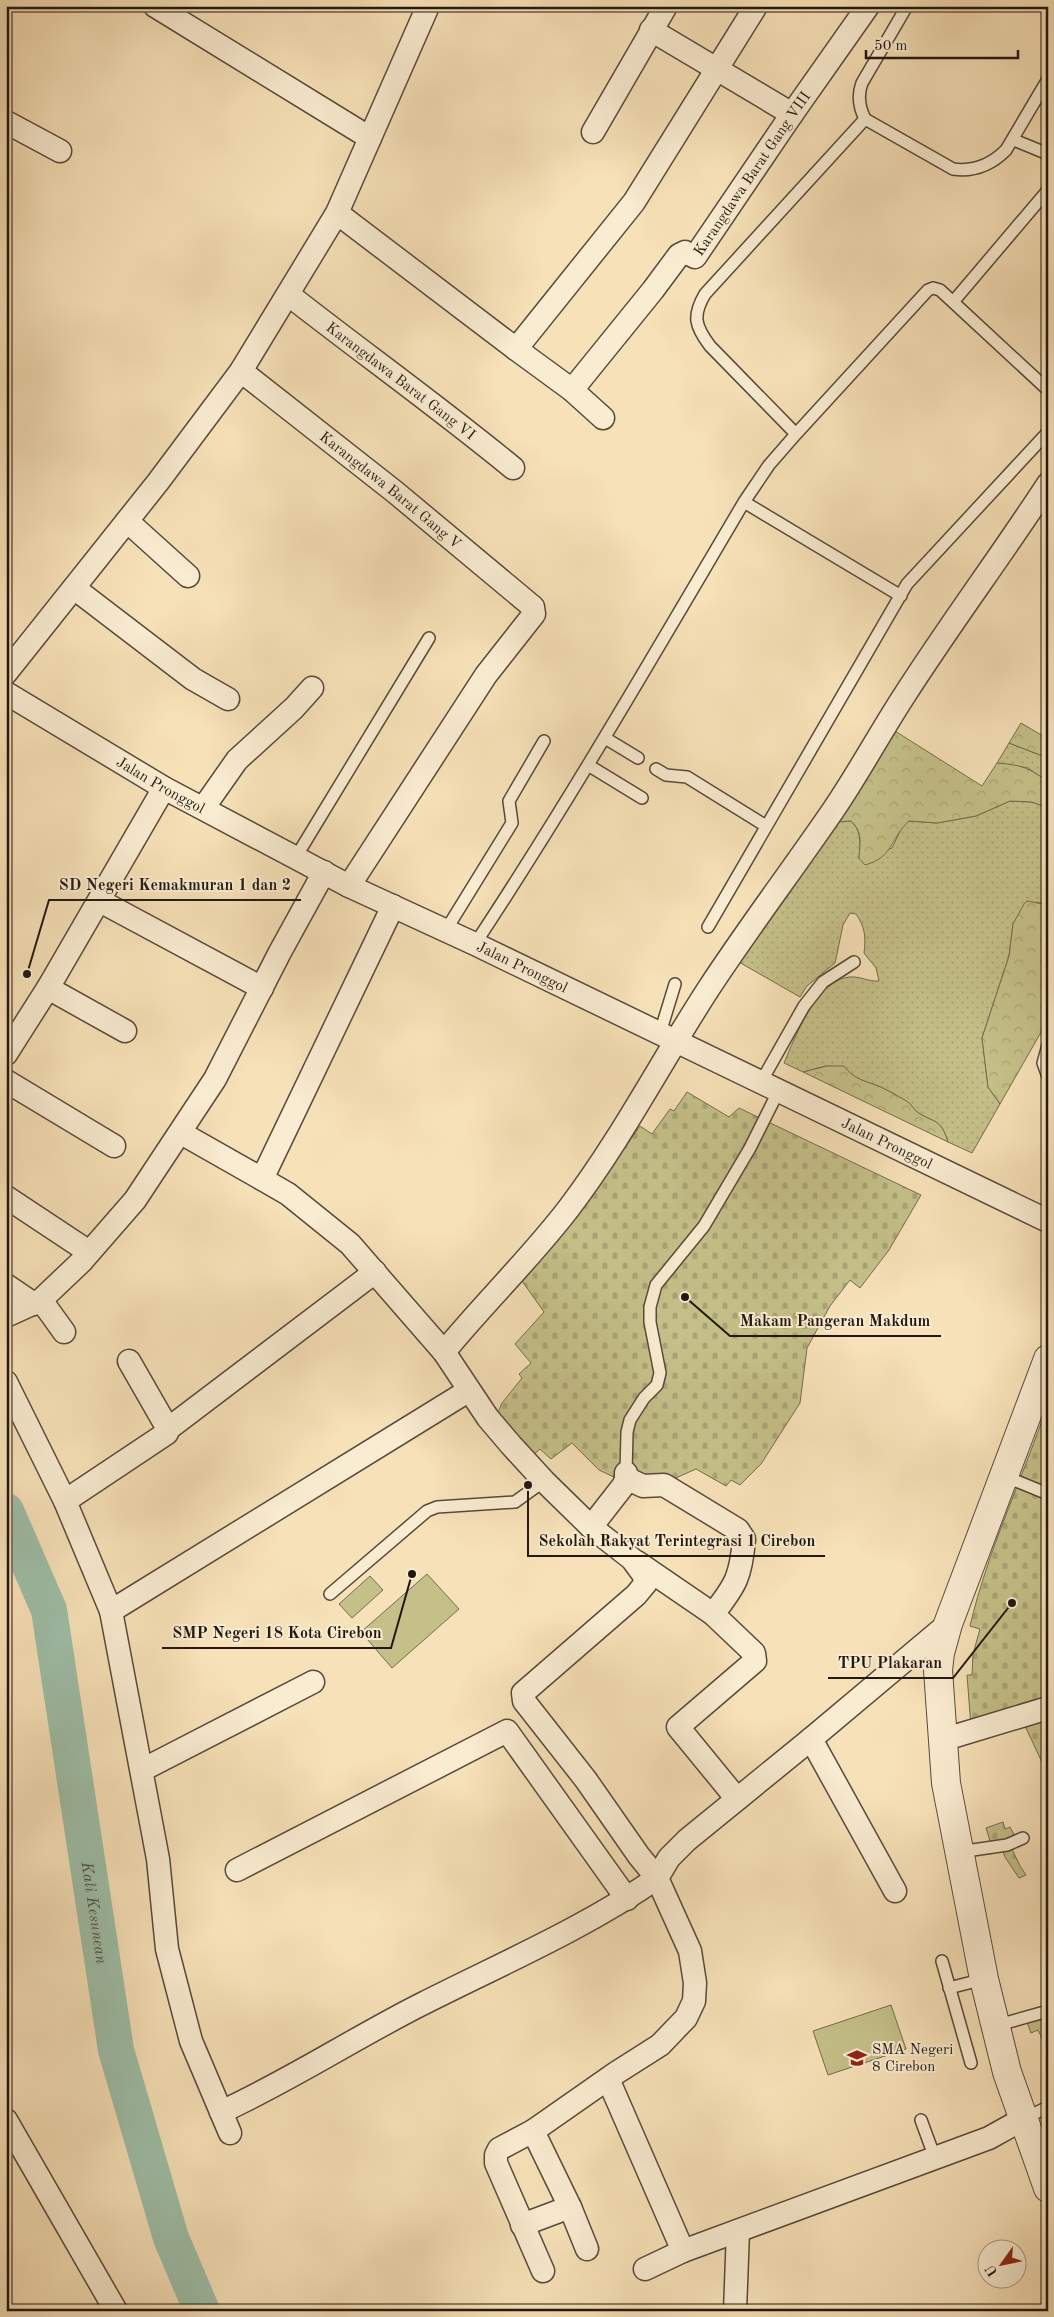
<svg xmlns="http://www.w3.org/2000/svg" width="1054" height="2317" viewBox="0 0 1054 2317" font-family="'Old Standard TT',serif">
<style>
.grass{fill:url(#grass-dots);stroke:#746c4d}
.forest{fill:url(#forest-crowns);stroke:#746c4d}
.cemetery{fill:url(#cemetery-stones);stroke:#746c4d}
.pitch{fill:#c5c089;stroke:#746c4d}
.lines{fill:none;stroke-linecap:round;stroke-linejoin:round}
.river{stroke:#9ebea8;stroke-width:36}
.service-casing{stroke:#574a3b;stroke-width:14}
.minor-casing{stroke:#574a3b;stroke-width:25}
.tertiary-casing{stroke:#574a3b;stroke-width:30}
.service{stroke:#faecd1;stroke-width:11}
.minor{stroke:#faecd1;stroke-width:22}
.tertiary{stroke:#faecd1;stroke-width:28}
.labels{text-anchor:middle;stroke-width:4;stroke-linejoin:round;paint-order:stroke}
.street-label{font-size:15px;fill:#221811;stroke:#faecd1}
.poi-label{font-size:15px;fill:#221811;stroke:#faecd1;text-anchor:start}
.water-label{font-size:16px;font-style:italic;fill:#4d5246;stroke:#faecd1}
.leader{fill:none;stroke:#221811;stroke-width:2}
.callout-dot{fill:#221811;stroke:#faecd1;stroke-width:2}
.callout-label{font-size:16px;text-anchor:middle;font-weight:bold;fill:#221811;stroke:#faecd1;stroke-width:4;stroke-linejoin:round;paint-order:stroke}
</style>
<defs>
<pattern id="grass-dots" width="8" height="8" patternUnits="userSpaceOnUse" patternTransform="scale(1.25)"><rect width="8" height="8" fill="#c5c089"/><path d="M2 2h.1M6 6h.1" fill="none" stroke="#a9a475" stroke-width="1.8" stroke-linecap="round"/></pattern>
<pattern id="forest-crowns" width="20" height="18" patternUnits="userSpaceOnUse" patternTransform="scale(1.25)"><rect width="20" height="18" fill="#c5c089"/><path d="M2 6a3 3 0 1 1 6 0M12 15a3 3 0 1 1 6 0" fill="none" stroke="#a9a475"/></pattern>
<pattern id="cemetery-stones" width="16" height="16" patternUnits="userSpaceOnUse" patternTransform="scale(1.25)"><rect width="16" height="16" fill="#c5c089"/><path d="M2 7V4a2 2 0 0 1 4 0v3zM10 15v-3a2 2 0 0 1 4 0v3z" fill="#a9a475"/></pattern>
</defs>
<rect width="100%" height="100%" fill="#f7e1b8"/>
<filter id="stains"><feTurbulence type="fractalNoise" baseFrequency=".004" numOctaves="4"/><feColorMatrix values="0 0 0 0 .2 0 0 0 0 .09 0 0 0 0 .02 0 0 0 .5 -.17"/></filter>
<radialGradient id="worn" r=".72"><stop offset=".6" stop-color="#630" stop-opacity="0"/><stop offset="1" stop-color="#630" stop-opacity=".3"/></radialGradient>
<path class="grass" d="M 1009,743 L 1048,758 L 1048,782 L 1028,768 L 997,763 Z
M 1010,801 L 1032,802 L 1048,808 L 1048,905 L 1036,902 L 1013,924 L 1009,956 L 982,1038 L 988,1087 L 1000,1104 L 972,1153 L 948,1142 C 940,1116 933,1124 916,1111 C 913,1108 911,1104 908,1102 C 907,1101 883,1088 881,1087 C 866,1081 854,1080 844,1067 L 826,1066 L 803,1072 L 784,1063 C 795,1037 817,980 849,977 C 860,976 869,982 879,981 L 876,968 L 864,953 C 866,937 865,927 856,914 L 850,913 L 843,925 L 835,963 L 807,986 L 800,997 L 737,961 L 833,822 L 851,821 C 862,832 860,843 859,858 L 892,848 L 902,827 L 909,821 L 937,823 L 976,816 Z"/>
<path class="forest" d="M 1021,723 L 1048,739 L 1048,758 L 1009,743 Z
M 895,731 L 982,786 L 997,763 C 1021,765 1028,767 1048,782 L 1048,808 L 1032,802 L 1010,801 L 976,816 L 937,823 L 909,821 C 890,838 894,857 865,865 L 859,858 C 860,843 863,832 851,821 L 833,822 Z
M 1027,901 L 1048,905 L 1048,1020 L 1000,1104 L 988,1087 L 982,1038 L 1009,956 L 1013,924 L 1024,904 Z
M 827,1066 L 844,1066 C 854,1080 866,1081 881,1087 C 883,1088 907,1101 908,1102 C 911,1104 913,1108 916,1111 C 933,1124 940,1116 948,1142 L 803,1072 Z"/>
<path class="cemetery" d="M 687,1092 L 729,1117 L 739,1108 L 921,1195 L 889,1250 L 860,1288 L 850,1280 L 830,1306 L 807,1348 L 800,1403 L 761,1464 L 740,1485 L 731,1480 L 726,1486 L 696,1469 L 669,1481 L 620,1480 L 599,1470 L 572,1443 L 551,1459 L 540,1449 L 531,1457 L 497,1415 L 502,1403 L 522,1378 L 519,1374 L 531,1363 L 515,1344 L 544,1312 L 517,1274 L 590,1197 L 640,1126 L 652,1134 L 670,1109 L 674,1111 Z
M 1048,1403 L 1048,1775 L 1018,1711 L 971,1727 L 967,1675 L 972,1675 L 973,1654 L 980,1629 L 970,1626 C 988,1549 1023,1478 1048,1403 Z
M 1003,1822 L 1005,1829 L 1010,1827 L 1017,1840 L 1011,1847 L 1020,1866 L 1026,1875 L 1019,1878 L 1005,1857 L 1001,1846 L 992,1847 L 986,1828 Z
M 1048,2015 L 1048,2051 L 1038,2030 L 1031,2033 L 1027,2022 Z"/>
<path class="pitch" d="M 427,1574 L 459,1609 L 392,1668 L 361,1632 Z
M 370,1576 L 383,1590 L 352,1618 L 339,1604 Z
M 891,2005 L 906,2049 L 828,2075 L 813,2031 Z"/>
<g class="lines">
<path class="river" id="s1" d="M 6,1511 L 49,1610 L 116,2050 L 171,2238 L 202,2311"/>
<defs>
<path id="service" d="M 907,6 L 862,83 C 857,96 859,107 865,119 L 953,169 C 974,172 991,165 1006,150 L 1048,79
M 1014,140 L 1048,154
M 953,302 L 1048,390
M 796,434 L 710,346 C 695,326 692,316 705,294 L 865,119
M 744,502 L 901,596
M 605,738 L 638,758
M 588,765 L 642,798
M 656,769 L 666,775 L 687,777 L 766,826
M 296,857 L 429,638
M 708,927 L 907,584 L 1048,432
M 446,930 L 512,823 L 509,801 L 544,741
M 475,944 C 570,800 656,651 744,502 L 769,465 L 796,434 L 928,290 L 933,288 L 940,290 L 953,302 L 1048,190
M 660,1033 L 675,984
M 1048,1045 L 1043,1063 L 1048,1077
M 761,1082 L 804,1006 L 823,982 L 854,962
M 626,1473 L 627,1432 L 630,1420 L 644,1398 L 657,1385 L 660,1373 L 650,1322 L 650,1307 L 656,1285 L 704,1226 L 750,1148 L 779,1090
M 1004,1476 L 1048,1494
M 330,1594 L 427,1511 L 437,1507 L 515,1502 L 544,1481
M 959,1852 L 1007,1845 L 1023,1838
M 942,1961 L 971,2063
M 949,1988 L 984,1979
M 995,2026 L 1048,2011
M 1023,2119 L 1048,2107
M 921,2120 L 935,2158"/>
<g id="minor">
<path d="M 155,6 L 370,138"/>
<path d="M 651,30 L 792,114"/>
<path d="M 6,122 L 60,151"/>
<path d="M 593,132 L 666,6"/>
<path d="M 337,213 L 516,349"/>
<path id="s2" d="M 289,295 C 363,353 440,408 513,468"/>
<path id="s3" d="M 241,371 L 395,492 L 533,607 L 534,614 L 486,675 L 349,886"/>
<path id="s4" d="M 572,390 L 653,290 L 679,255 L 685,252 L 695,257 L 792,114 L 868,6"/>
<path d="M 603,418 L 572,390 L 516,349 L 634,202 L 756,6"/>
<path d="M 127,521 L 188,576"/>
<path d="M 74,588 L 193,679 L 228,699"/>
<path d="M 6,673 L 158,482 L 241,371 L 337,213 L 428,6"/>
<path id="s5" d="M 6,693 L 164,788 L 349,886 L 475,944 L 1048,1221"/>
<path d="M 204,807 L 237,760 L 294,708 L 312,688"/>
<path d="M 100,901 L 262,988"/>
<path d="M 48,988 L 125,1031"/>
<path d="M 6,1054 L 48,988 L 164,788"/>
<path d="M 6,1081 L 114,1146"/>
<path d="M 181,1133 L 262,1179"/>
<path d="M 6,1197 L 89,1252"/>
<path d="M 6,1285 L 34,1304"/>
<path d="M 41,1300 L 64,1332"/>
<path d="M 6,1316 L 41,1300 L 81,1262 L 135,1200 L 215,1079 L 280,952 L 324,872"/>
<path d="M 444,1352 C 484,1303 530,1259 569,1208 C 622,1138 662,1060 709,988 C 749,927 793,869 834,809 C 859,772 880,733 904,696 C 950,624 1001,556 1048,484"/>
<path d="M 129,1361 L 168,1429"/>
<path d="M 6,1382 L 65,1501 L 111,1611 L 158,1859 L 167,1949 L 191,2041 L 230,2133"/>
<path d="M 626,1478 L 643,1486 L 664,1485 L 738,1530 L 744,1539 C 741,1576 736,1585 713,1614"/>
<path d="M 65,1501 L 167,1433 L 168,1429 L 375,1272"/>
<path d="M 591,1527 L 623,1486 L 626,1480 L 626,1473"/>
<path d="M 637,1562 L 713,1614 L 754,1653 L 755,1661 L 678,1727 L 737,1799"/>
<path d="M 111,1611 L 468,1391"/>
<path d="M 811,1739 L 895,1891"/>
<path d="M 942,1740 L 1048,1708"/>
<path d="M 142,1770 L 313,1682"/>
<path d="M 237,1870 L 507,1731 L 627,1899"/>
<path d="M 608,2079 L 683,2251"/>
<path d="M 221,2112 C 291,2080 356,2037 424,2003 C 503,1963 585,1928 657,1878 L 639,1856 L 586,1780 L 524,1701 L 523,1693 L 636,1595 L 646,1583 L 643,1574 L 632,1559 L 591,1527 L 544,1481 L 511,1445 L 488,1418 L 444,1352 L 350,1244 L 288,1194 L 262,1179 L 393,906"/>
<path d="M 6,2120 L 116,2311"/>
<path d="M 533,2131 L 570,2207 L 587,2249"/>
<path d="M 522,2225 L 570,2207"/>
<path d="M 645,2269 L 683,2251 L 989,2138 L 1023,2119"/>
<path d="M 543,2271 L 496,2163 L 496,2155 L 499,2149 L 533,2131 L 616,2073 L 660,2045 L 686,2018 L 694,2001 L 695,1983 L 690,1951 L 657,1878 L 669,1858 L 687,1840 L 811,1739 L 948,1624"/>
<path d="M 735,2311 L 738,2231"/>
</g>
<path id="tertiary" d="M 1048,1359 L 948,1624 L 940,1653 L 938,1670 L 946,1783 L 984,1979 L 1007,2072 L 1048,2188"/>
</defs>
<use href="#service" class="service-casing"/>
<use href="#minor" class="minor-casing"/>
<use href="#tertiary" class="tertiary-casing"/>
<use href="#service" class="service"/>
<use href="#minor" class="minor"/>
<use href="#tertiary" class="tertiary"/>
</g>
<defs>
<symbol id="school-bare" viewBox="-9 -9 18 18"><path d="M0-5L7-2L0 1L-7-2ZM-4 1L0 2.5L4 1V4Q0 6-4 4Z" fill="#8f2418" stroke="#faecd1" stroke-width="2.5" paint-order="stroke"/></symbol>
</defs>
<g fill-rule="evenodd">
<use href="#school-bare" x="843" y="2044" width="28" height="28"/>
</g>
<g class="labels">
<g class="street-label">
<text dy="5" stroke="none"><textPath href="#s4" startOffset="291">Karangdawa Barat Gang VIII</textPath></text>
<text dy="5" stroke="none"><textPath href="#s2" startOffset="141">Karangdawa Barat Gang VI</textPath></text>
<text dy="5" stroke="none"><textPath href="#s3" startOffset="191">Karangdawa Barat Gang V</textPath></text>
<text dy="5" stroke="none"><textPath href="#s5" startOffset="180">Jalan Pronggol</textPath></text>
<text dy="5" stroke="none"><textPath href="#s5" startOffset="585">Jalan Pronggol</textPath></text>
<text dy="5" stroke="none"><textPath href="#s5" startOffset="990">Jalan Pronggol</textPath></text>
</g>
<g class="poi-label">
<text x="872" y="2054">SMA Negeri<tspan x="872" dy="17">8 Cirebon</tspan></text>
</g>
<g class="water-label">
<text dy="6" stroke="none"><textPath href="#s1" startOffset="414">Kali Kesunean</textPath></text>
</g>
</g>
<path class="leader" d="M27 974L49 900H301M685 1297L730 1336H941M528 1485L528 1556H825M412 1574L391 1648H162M1012 1603L953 1678H828"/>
<g class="callout-dot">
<circle cx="27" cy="974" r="5"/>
<circle cx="685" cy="1297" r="5"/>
<circle cx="528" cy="1485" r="5"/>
<circle cx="412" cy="1574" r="5"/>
<circle cx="1012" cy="1603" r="5"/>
</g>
<g class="callout-label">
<text x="175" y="890">SD Negeri Kemakmuran 1 dan 2</text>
<text x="835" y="1326">Makam Pangeran Makdum</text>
<text x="677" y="1546">Sekolah Rakyat Terintegrasi 1 Cirebon</text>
<text x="277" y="1638">SMP Negeri 18 Kota Cirebon</text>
<text x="890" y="1668">TPU Plakaran</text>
</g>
<rect width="1054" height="2317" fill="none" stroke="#f7e1b8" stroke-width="25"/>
<rect x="8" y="8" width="1039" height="2302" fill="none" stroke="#221811" stroke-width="2.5"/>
<rect x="12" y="12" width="1029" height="2292" fill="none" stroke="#221811"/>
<g transform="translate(1002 2264) rotate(237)"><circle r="24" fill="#faecd1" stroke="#a49784"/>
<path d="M0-4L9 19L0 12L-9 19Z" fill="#8f2418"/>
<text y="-8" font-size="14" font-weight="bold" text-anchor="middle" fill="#221811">U</text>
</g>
<path d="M866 50v8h152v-8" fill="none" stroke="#221811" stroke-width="2.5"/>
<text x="874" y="50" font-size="15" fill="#221811" stroke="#faecd1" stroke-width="4" paint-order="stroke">50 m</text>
<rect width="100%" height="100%" filter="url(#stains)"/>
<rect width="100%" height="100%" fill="url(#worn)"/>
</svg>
